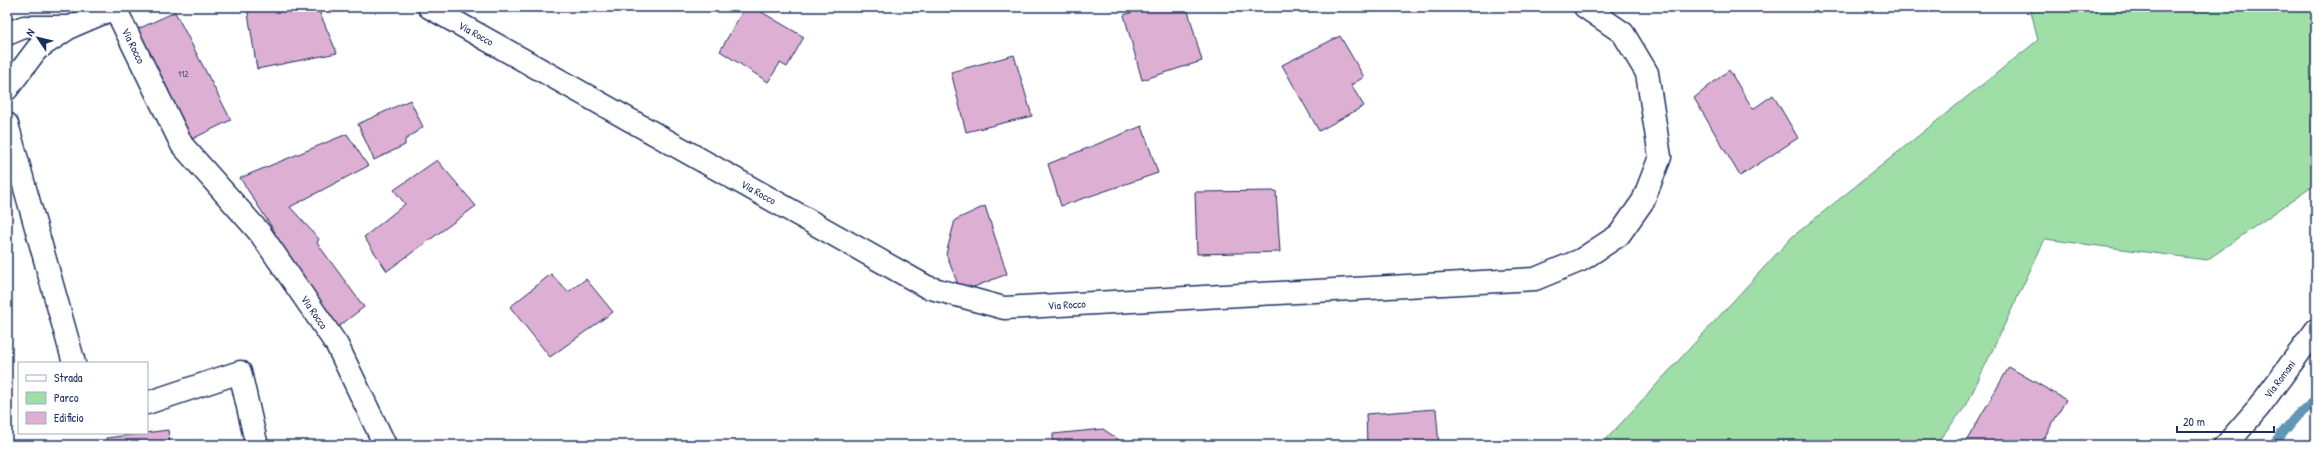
<svg xmlns="http://www.w3.org/2000/svg" width="2323" height="452" viewBox="0 0 2323 452" font-family="'Patrick Hand',sans-serif">
<style>
.green{fill:#9fdea7;stroke:#5d8682}
.lines{fill:none;stroke-linecap:round;stroke-linejoin:round}
.stream{stroke:#6197b5;stroke-width:10}
.building{fill:#dcafd3;stroke:#1b2f5e}
.minor-casing{stroke:#1b2f5e;stroke-width:25}
.minor{stroke:#fff;stroke-width:22}
.labels{text-anchor:middle;stroke-width:4;stroke-linejoin:round;paint-order:stroke}
.number-label{font-size:9px;fill:#4b4f7b}
.street-label{font-size:11px;fill:#1b2f5e;stroke:#fff}
</style>
<rect width="100%" height="100%" fill="#fff"/>
<filter id="ink" filterUnits="userSpaceOnUse"><feTurbulence type="fractalNoise" baseFrequency=".025" numOctaves="2"/><feDisplacementMap in="SourceGraphic" scale="8" xChannelSelector="R" yChannelSelector="G"/><feConvolveMatrix kernelMatrix="1 2 1 2 8 2 1 2 1" color-interpolation-filters="sRGB"/></filter>
<g filter="url(#ink)">
<path class="green" d="M 2030,7 L 2316,7 L 2316,184 L 2207,260 L 2045,239 L 1966,406 L 1935,445 L 1601,445 L 1792,237 L 2038,40 Z"/>
<g class="lines">
<path class="stream" d="M 2273,445 L 2294,419 L 2316,400"/>
</g>
<path class="building" d="M 247,7 L 309,7 L 311,13 L 319,11 L 337,53 L 257,69 Z
M 745,7 L 753,7 L 804,37 L 787,67 L 780,63 L 768,82 L 720,51 Z
M 1149,7 L 1187,7 L 1202,61 L 1142,80 L 1124,15 Z
M 175,12 L 231,120 L 190,140 L 138,29 Z
M 1340,36 L 1364,77 L 1351,85 L 1364,106 L 1319,131 L 1282,65 Z
M 1014,55 L 1032,116 L 966,132 L 951,72 Z
M 1729,70 L 1753,109 L 1773,95 L 1798,138 L 1740,176 L 1694,98 Z
M 410,100 L 423,127 L 405,140 L 405,145 L 374,160 L 358,124 Z
M 1142,126 L 1158,173 L 1061,206 L 1048,164 Z
M 347,134 L 368,166 L 290,207 L 319,239 L 317,243 L 364,307 L 338,327 L 273,239 L 275,232 L 240,178 Z
M 437,160 L 476,206 L 387,271 L 364,237 L 405,204 L 394,190 Z
M 1276,191 L 1280,252 L 1197,254 L 1195,192 Z
M 985,206 L 1007,274 L 961,292 L 946,254 L 955,220 Z
M 551,274 L 568,292 L 586,279 L 613,312 L 550,357 L 510,307 Z
M 2009,367 L 2066,400 L 2040,445 L 1964,445 Z
M 1436,409 L 1439,445 L 1367,445 L 1366,414 Z
M 1103,429 L 1122,442 L 1122,445 L 1053,445 L 1053,434 Z
M 168,430 L 170,445 L 106,445 L 106,438 Z"/>
<g class="lines">
<defs>
<g id="minor">
<path id="s1" d="M 429,7 L 927,287 L 1004,308 L 1535,279 L 1581,260 L 1619,235 L 1643,201 L 1660,157 L 1647,73 L 1623,33 L 1585,7"/>
<path id="s2" d="M 115,8 L 182,145 L 260,233 L 337,345 L 385,445"/>
<path d="M 7,34 L 24,27 L 70,27"/>
<path d="M 7,89 L 37,49 L 70,27 L 117,7"/>
<path d="M 7,124 L 74,363"/>
<path d="M 147,403 L 240,372 L 256,442"/>
<path id="s3" d="M 2226,445 L 2259,407 L 2316,330"/>
</g>
</defs>
<use href="#minor" class="minor-casing"/>
<use href="#minor" class="minor"/>
</g>
</g>
<g class="labels">
<g class="number-label">
<text x="183" y="77">112</text>
</g>
<g class="street-label">
<text dy="4" stroke="none"><textPath href="#s1" startOffset="54">Via Rocco</textPath></text>
<text dy="4" stroke="none"><textPath href="#s2" startOffset="42">Via Rocco</textPath></text>
<text dy="4" stroke="none"><textPath href="#s1" startOffset="378">Via Rocco</textPath></text>
<text dy="4" stroke="none"><textPath href="#s1" startOffset="714">Via Rocco</textPath></text>
<text dy="4" stroke="none"><textPath href="#s2" startOffset="366">Via Rocco</textPath></text>
<text dy="4" stroke="none"><textPath href="#s3" startOffset="85">Via Romani</textPath></text>
</g>
</g>
<rect width="2323" height="452" fill="none" stroke="#fff" stroke-width="24"/>
<rect x="12" y="12" width="2299" height="428" fill="none" stroke="#1b2f5e" stroke-width="1.5" filter="url(#ink)"/>
<rect x="18" y="362" width="130" height="72" fill="#ffffff" stroke="#a4acbf"/>
<rect x="26" y="375" width="20" height="6" fill="#ffffff" stroke="#a4acbf"/>
<text x="54" y="382" font-size="12" fill="#1b2f5e">Strada</text>
<rect x="26" y="392" width="20" height="12" fill="#9fdea7" stroke="#a4acbf"/>
<text x="54" y="402" font-size="12" fill="#1b2f5e">Parco</text>
<rect x="26" y="412" width="20" height="12" fill="#dcafd3" stroke="#a4acbf"/>
<text x="54" y="422" font-size="12" fill="#1b2f5e">Edificio</text>
<g transform="translate(38 38) rotate(305)" stroke="#ffffff" stroke-width="3" paint-order="stroke">
<path d="M0-3L7 15L0 10L-7 15Z" fill="#1b2f5e"/>
<text y="-6" font-size="11" font-weight="bold" text-anchor="middle" fill="#1b2f5e">N</text>
</g>
<path d="M2177 426v6h97v-6" fill="none" stroke="#1b2f5e" stroke-width="2"/>
<text x="2183" y="426" font-size="12" fill="#1b2f5e" stroke="#ffffff" stroke-width="3" paint-order="stroke">20 m</text>
</svg>
